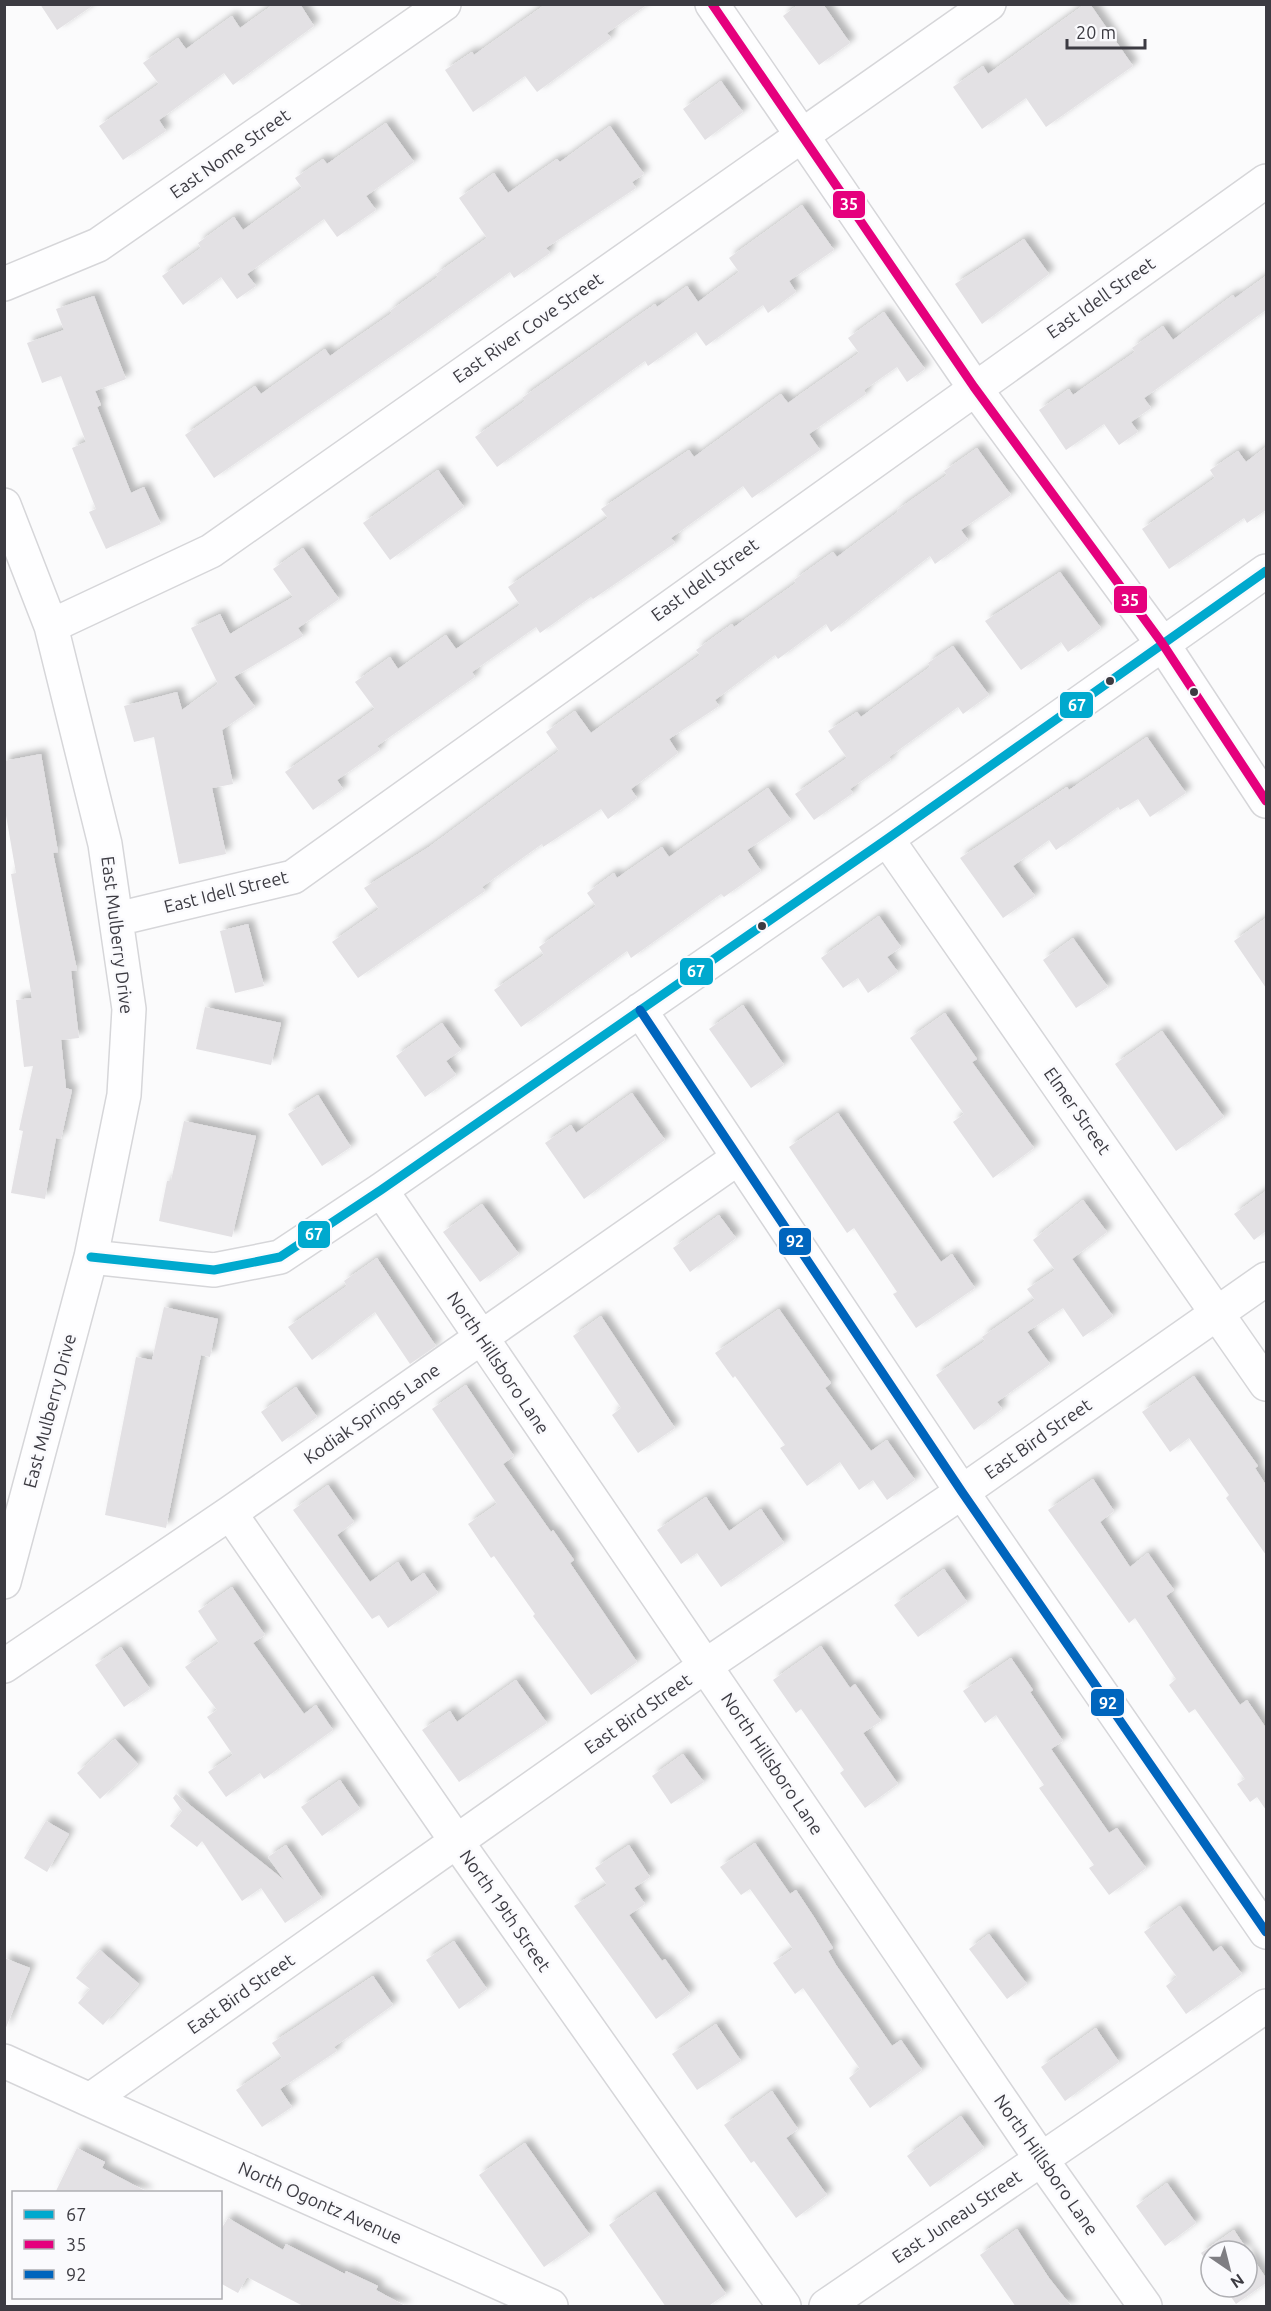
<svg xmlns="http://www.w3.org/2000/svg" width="1271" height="2311" viewBox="0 0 1271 2311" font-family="Ubuntu,sans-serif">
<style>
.building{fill:#e3e1e4;filter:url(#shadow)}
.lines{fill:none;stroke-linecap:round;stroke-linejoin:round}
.minor-casing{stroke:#d6d6d9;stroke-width:36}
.minor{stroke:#fefeff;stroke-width:33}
.bus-1-casing{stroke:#fafafd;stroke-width:14}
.bus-2-casing{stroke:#fafafd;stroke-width:14}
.bus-3-casing{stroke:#fafafd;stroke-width:14}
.bus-1{stroke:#00a9ce;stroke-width:9}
.bus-2{stroke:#e5007d;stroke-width:9}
.bus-3{stroke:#0065bd;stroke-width:9}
.bus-dot{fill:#3c3b42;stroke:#fafafd;stroke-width:2}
.labels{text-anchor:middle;stroke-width:5;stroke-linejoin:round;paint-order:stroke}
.street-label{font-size:18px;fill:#3c3b42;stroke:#fafafd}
.line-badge{stroke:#fafafd;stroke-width:2}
.badge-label{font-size:16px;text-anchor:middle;font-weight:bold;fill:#fff}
</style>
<defs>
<filter id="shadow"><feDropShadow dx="5.5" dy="-5.5" stdDeviation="3" flood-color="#0004"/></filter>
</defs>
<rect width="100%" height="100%" fill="#fbfbfc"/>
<path class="building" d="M 40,4 L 95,4 L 57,30 Z
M 274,4 L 300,4 L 314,26 L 233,85 L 224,73 L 159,120 L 166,131 L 123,160 L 99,126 L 159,84 L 143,63 L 178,38 L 186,49 L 232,16 L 240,28 Z
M 546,4 L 648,4 L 607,33 L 611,38 L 537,92 L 525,76 L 473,112 L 445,70 L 472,52 L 474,55 Z
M 799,4 L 823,4 L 850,43 L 819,65 L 783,16 Z
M 1085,4 L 1090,4 L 1133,66 L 1046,127 L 1026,98 L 982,129 L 953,87 L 983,66 L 988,74 Z
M 721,81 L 743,112 L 705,140 L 683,109 Z
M 386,123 L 414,162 L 366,196 L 376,210 L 337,237 L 324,219 L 247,274 L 256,286 L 237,299 L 221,277 L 183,305 L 162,276 L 201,248 L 198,243 L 234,217 L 243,230 L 302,188 L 295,178 L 323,159 L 327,164 Z
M 610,126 L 644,174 L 632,182 L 636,188 L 546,248 L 550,253 L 514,278 L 510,272 L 412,342 L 214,478 L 185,435 L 255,386 L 261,394 L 325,349 L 330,356 L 392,313 L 390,311 L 438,277 L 436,274 L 487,238 L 459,198 L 494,173 L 508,193 L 557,159 L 560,162 Z
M 802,205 L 834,250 L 789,281 L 796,292 L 768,313 L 763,305 L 706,346 L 696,332 L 648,366 L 645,361 L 497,467 L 475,437 L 525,401 L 522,398 L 655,304 L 657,307 L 687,286 L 698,302 L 739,272 L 729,258 Z
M 1024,239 L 1049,274 L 982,324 L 955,284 Z
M 1266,276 L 1266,310 L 1144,398 L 1151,408 L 1131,422 L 1138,432 L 1119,445 L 1104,424 L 1066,450 L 1039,410 L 1069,389 L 1073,395 L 1135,352 L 1132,348 L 1163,326 L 1173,340 L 1233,295 L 1235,298 Z
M 94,296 L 126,379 L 95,391 L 101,405 L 97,407 L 131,493 L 144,487 L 161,524 L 106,549 L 89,512 L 96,509 L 72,448 L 86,442 L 61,376 L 42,383 L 27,343 L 64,330 L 56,309 Z
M 884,312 L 925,369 L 907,382 L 897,367 L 864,390 L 866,394 L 809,434 L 820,450 L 752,498 L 743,486 L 671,538 L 675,543 L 593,599 L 591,597 L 540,633 L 536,627 L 472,672 L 475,677 L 377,746 L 380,750 L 337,780 L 343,789 L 313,810 L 285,772 L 375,709 L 355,682 L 390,657 L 398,669 L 446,635 L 456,649 L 520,605 L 508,587 L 608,518 L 601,509 L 689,450 L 694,457 L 781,394 L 788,403 L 859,353 L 848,338 Z
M 1266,447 L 1266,510 L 1247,523 L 1244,518 L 1169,569 L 1142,529 L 1215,478 L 1210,470 L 1238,451 L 1246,462 Z
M 977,448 L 1011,495 L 961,530 L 968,540 L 935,564 L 930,556 L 831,632 L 826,624 L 778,659 L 775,655 L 715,700 L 719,706 L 669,739 L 678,753 L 631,789 L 637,798 L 608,819 L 601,809 L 543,847 L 542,844 L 482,887 L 485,891 L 358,978 L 332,942 L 379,909 L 364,888 L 429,847 L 559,751 L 546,732 L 575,711 L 591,733 L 700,655 L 696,650 L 732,624 L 734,627 L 796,583 L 794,580 L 833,552 L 837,557 L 898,512 L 897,510 L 947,475 L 944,471 Z
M 438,470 L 464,507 L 390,560 L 363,523 Z
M 303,548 L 339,599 L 298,628 L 303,636 L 234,677 L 255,707 L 222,730 L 233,784 L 212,788 L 226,854 L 179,864 L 154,737 L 134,742 L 124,706 L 177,692 L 182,710 L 218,684 L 191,628 L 220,614 L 230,634 L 293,597 L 273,569 Z
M 1060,572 L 1101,628 L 1068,652 L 1061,642 L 1021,670 L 985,621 Z
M 953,646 L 989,695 L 963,714 L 958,707 L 889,757 L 891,760 L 850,789 L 853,793 L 814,820 L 795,794 L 847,758 L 828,731 L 857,712 L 861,717 L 930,667 L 928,663 Z
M 1147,737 L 1186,793 L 1150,817 L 1138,799 L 1120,810 L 1118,807 L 1056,850 L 1049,840 L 1013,866 L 1035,896 L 1003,918 L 960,858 L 1067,787 L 1069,790 Z
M 41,754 L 58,852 L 53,853 L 77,970 L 71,971 L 79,1038 L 61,1040 L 66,1088 L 72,1090 L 61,1139 L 56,1138 L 45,1199 L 11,1193 L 23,1131 L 19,1130 L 33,1066 L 24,1067 L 16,1000 L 32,998 L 11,874 L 16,873 L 4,804 L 4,761 Z
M 768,788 L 791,820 L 747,850 L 761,871 L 724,897 L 721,894 L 631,958 L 627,951 L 521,1027 L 494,990 L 544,955 L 539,947 L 596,906 L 587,893 L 614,873 L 617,878 L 662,847 L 669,857 Z
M 879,916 L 901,947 L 887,957 L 898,972 L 868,993 L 858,978 L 843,988 L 821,958 Z
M 1266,918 L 1266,988 L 1234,941 Z
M 248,924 L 264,986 L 235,993 L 220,931 Z
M 1073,938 L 1108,987 L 1076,1008 L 1043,960 Z
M 743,1005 L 784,1065 L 751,1088 L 709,1029 Z
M 205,1007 L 281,1023 L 271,1065 L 196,1049 Z
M 945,1013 L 977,1059 L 972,1062 L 1034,1148 L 993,1178 L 953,1122 L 964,1114 L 910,1038 Z
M 442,1023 L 461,1050 L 446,1061 L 456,1075 L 425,1097 L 396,1056 Z
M 1162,1031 L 1224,1117 L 1176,1151 L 1115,1064 Z
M 632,1093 L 665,1140 L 584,1199 L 545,1143 L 571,1125 L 576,1133 Z
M 318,1095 L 351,1147 L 322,1166 L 288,1114 Z
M 838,1113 L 941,1262 L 952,1254 L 975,1288 L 916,1328 L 893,1294 L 897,1292 L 854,1228 L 847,1233 L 789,1147 Z
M 184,1121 L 256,1136 L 232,1237 L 159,1221 L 167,1181 L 171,1181 Z
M 1266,1191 L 1266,1231 L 1254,1240 L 1234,1214 Z
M 1083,1200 L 1107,1232 L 1072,1259 L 1113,1316 L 1083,1337 L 1063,1308 L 1027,1332 L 1050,1364 L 997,1402 L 1002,1409 L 974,1430 L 936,1375 L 985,1341 L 982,1337 L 1035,1300 L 1027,1289 L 1055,1270 L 1033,1240 Z
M 482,1204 L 519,1254 L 480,1282 L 443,1232 Z
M 719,1215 L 736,1238 L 690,1272 L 673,1248 Z
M 377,1258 L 436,1346 L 410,1364 L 375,1312 L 312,1360 L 288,1327 L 347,1286 L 344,1281 Z
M 164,1307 L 218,1319 L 210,1357 L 201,1355 L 166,1528 L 105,1515 L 136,1357 L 152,1360 Z
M 779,1309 L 831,1383 L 825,1388 L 871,1451 L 887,1440 L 915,1480 L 887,1500 L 873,1480 L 859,1490 L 840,1462 L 807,1486 L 780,1448 L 785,1445 L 735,1376 L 733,1378 L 715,1353 Z
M 601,1316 L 675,1428 L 638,1453 L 612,1415 L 621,1408 L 573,1336 Z
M 1194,1376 L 1258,1466 L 1255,1468 L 1266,1485 L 1266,1555 L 1226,1498 L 1229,1495 L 1189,1438 L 1170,1452 L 1142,1412 Z
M 466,1385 L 514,1456 L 503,1464 L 551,1532 L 553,1530 L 574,1560 L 570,1563 L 637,1662 L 591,1695 L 533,1616 L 535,1614 L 494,1556 L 491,1558 L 468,1524 L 497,1504 L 432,1409 Z
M 296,1387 L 317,1417 L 282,1442 L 261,1412 Z
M 1093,1479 L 1114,1511 L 1100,1522 L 1130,1567 L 1148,1553 L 1174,1590 L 1166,1596 L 1200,1647 L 1240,1705 L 1247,1700 L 1266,1728 L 1266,1810 L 1257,1797 L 1250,1802 L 1237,1784 L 1245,1779 L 1195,1709 L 1189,1713 L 1169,1685 L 1176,1679 L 1135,1618 L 1129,1623 L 1048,1510 Z
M 328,1485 L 354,1522 L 337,1535 L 370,1582 L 398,1562 L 411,1582 L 424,1573 L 438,1593 L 388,1628 L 379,1615 L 372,1619 L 293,1510 Z
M 706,1497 L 729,1531 L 761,1509 L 784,1543 L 721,1587 L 697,1553 L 681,1564 L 657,1530 Z
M 944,1569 L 967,1602 L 918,1637 L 894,1605 Z
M 232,1587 L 265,1635 L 253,1643 L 304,1714 L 316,1705 L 333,1730 L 264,1779 L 260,1773 L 226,1797 L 208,1772 L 233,1755 L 207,1717 L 217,1710 L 185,1667 L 219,1643 L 198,1611 Z
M 821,1646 L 850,1688 L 855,1684 L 881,1721 L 863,1733 L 898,1784 L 865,1808 L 840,1773 L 844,1770 L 801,1709 L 796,1713 L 773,1680 Z
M 121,1647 L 150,1689 L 124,1707 L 95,1665 Z
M 1011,1658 L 1033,1690 L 1030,1692 L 1063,1741 L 1051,1749 L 1109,1833 L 1117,1828 L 1146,1868 L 1109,1895 L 1089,1868 L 1094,1865 L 1039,1788 L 1044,1785 L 996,1715 L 985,1723 L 963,1691 Z
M 516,1680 L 547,1723 L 459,1782 L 422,1730 L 450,1711 L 457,1722 Z
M 115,1739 L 138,1764 L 100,1799 L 77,1773 Z
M 683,1754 L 704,1782 L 671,1804 L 652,1776 Z
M 340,1780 L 360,1809 L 322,1836 L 301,1807 Z
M 176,1794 L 284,1880 L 268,1857 L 286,1845 L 322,1898 L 285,1923 L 261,1888 L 242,1901 L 202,1841 L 197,1847 L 170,1826 L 182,1811 L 173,1798 Z
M 46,1821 L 69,1834 L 47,1872 L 24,1858 Z
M 755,1843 L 790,1894 L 796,1890 L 814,1917 L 833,1948 L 828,1951 L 836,1965 L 892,2046 L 901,2040 L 922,2070 L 870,2108 L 849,2078 L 860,2069 L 803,1988 L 795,1994 L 773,1963 L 793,1949 L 750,1889 L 741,1895 L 720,1867 Z
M 629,1845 L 650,1877 L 634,1888 L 645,1904 L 629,1915 L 662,1961 L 665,1959 L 690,1994 L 656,2019 L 574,1906 L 607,1885 L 595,1868 Z
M 1180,1906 L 1213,1952 L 1221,1946 L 1242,1974 L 1186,2014 L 1166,1986 L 1177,1977 L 1144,1932 Z
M 989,1934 L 1027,1984 L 1007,1999 L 969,1949 Z
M 454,1941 L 487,1989 L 459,2009 L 426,1960 Z
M 100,1950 L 139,1984 L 103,2025 L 78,2003 L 90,1989 L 76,1978 Z
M 4,1958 L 30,1968 L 5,2030 L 4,2030 Z
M 373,1976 L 393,2005 L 334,2047 L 337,2051 L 280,2089 L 292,2107 L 262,2127 L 236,2090 L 282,2058 L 272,2043 Z
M 716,2024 L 741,2061 L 697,2090 L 672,2054 Z
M 1096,2028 L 1119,2062 L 1065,2101 L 1041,2067 Z
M 772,2091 L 798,2129 L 786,2138 L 827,2195 L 796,2218 L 754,2161 L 751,2163 L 724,2125 Z
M 961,2116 L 984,2148 L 930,2187 L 907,2156 Z
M 525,2143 L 590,2235 L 544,2267 L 479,2175 Z
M 77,2148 L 105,2162 L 102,2168 L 149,2193 L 55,2193 Z
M 1167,2183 L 1196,2223 L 1165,2246 L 1136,2206 Z
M 655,2192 L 726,2294 L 707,2307 L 666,2307 L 609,2225 Z
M 228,2218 L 283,2250 L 286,2244 L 345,2274 L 346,2271 L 378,2286 L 376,2290 L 407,2307 L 305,2307 L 247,2277 L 238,2293 L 220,2283 L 220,2231 Z
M 1017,2229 L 1049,2278 L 1072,2307 L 1016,2307 L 980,2255 Z
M 1234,2230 L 1266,2278 L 1266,2283 L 1236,2304 L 1224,2287 L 1247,2287 L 1247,2251 L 1211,2251 L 1211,2268 L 1201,2253 Z"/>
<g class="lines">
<defs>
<path id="minor" d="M 712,4 L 974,387 L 1162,643 L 1266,801
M 4,284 L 98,245 L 444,4
M 4,505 L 51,626 L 105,844 L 129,1009 L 124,1095 L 91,1257 L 4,1582
M 51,626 L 211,551 L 989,4
M 887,839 L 1266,1384
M 117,919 L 293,877 L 1266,181
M 640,1010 L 962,1492 L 1266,1932
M 381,1190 L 1041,2159 L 1145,2306
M 91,1257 L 214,1270 L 280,1257 L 381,1190 L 887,839 L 1266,571
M 230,1513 L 457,1842 L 784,2306
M 4,1666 L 230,1513 L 738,1158
M 4,2061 L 90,2100 L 705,1666 L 962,1492 L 1266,1279
M 90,2100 L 551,2306
M 826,2306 L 1266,2006"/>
</defs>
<use href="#minor" class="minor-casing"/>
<use href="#minor" class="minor"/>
<defs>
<path id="bus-1" d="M 91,1257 L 214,1270 L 280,1257 L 381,1190 L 887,839 L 1266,571"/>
<path id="bus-2" d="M 712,4 L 974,387 L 1162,643 L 1266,801"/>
<path id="bus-3" d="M 640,1010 L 962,1492 L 1266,1932"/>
</defs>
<use href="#bus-1" class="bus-1-casing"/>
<use href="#bus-2" class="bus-2-casing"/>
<use href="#bus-3" class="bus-3-casing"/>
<use href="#bus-1" class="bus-1"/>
<use href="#bus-2" class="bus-2"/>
<use href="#bus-3" class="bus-3"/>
</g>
<g class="bus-dot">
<circle cx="1110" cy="681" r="5"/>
<circle cx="1194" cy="692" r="5"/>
<circle cx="762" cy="926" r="5"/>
</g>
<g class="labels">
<g class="street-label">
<text transform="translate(230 154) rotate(-35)" y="6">East Nome Street</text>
<text transform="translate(1101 298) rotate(-35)" y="6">East Idell Street</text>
<text transform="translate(528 328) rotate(-35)" y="6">East River Cove Street</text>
<text transform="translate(705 580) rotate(-36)" y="6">East Idell Street</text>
<text transform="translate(226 892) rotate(-14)" y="6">East Idell Street</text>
<text transform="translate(117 935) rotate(83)" y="6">East Mulberry Drive</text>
<text transform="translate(1077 1111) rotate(55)" y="6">Elmer Street</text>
<text transform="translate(498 1363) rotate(56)" y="6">North Hillsboro Lane</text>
<text transform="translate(50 1411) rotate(-75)" y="6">East Mulberry Drive</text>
<text transform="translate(372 1414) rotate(-35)" y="6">Kodiak Springs Lane</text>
<text transform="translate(1038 1439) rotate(-35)" y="6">East Bird Street</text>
<text transform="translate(638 1714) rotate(-35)" y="6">East Bird Street</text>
<text transform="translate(772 1764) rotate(56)" y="6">North Hillsboro Lane</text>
<text transform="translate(505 1911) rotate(55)" y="6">North 19th Street</text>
<text transform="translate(241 1994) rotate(-35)" y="6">East Bird Street</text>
<text transform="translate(1046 2165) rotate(55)" y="6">North Hillsboro Lane</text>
<text transform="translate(320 2203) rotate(24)" y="6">North Ogontz Avenue</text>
<text transform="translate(957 2217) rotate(-34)" y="6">East Juneau Street</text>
</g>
</g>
<g class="line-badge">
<rect x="832" y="190" width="34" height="29" rx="6" fill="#e5007d"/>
<rect x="1113" y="585" width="35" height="29" rx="6" fill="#e5007d"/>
<rect x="1059" y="691" width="35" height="28" rx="6" fill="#00a9ce"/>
<rect x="679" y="957" width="35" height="29" rx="6" fill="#00a9ce"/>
<rect x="297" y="1220" width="34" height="29" rx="6" fill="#00a9ce"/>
<rect x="778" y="1227" width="34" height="29" rx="6" fill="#0065bd"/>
<rect x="1090" y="1688" width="35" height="29" rx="6" fill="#0065bd"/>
</g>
<g class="badge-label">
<text x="849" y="210">35</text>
<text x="1130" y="606">35</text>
<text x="1077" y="711">67</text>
<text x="696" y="977">67</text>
<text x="314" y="1240">67</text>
<text x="795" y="1247">92</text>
<text x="1108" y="1709">92</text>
</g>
<rect width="1271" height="2311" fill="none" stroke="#3c3b42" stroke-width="12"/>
<rect x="12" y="2191" width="210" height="108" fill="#fafafd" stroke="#aeaeb2" stroke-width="1.5"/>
<rect x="24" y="2210" width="30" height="9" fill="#00a9ce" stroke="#aeaeb2" stroke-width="1.5"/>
<text x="66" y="2221" font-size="18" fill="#3c3b42">67</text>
<rect x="24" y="2240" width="30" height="9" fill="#e5007d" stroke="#aeaeb2" stroke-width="1.5"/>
<text x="66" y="2251" font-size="18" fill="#3c3b42">35</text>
<rect x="24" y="2270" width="30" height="9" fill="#0065bd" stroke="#aeaeb2" stroke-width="1.5"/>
<text x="66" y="2281" font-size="18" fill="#3c3b42">92</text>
<g transform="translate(1229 2269) rotate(145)"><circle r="28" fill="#fafafd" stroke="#aeaeb2" stroke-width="1.5"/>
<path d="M0-4.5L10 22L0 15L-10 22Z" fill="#7f7e83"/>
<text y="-9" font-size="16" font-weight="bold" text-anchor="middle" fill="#3c3b42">N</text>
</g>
<path d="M1067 39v9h78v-9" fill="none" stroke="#3c3b42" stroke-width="3"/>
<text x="1076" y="39" font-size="18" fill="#3c3b42" stroke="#fafafd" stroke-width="4.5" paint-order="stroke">20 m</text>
</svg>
